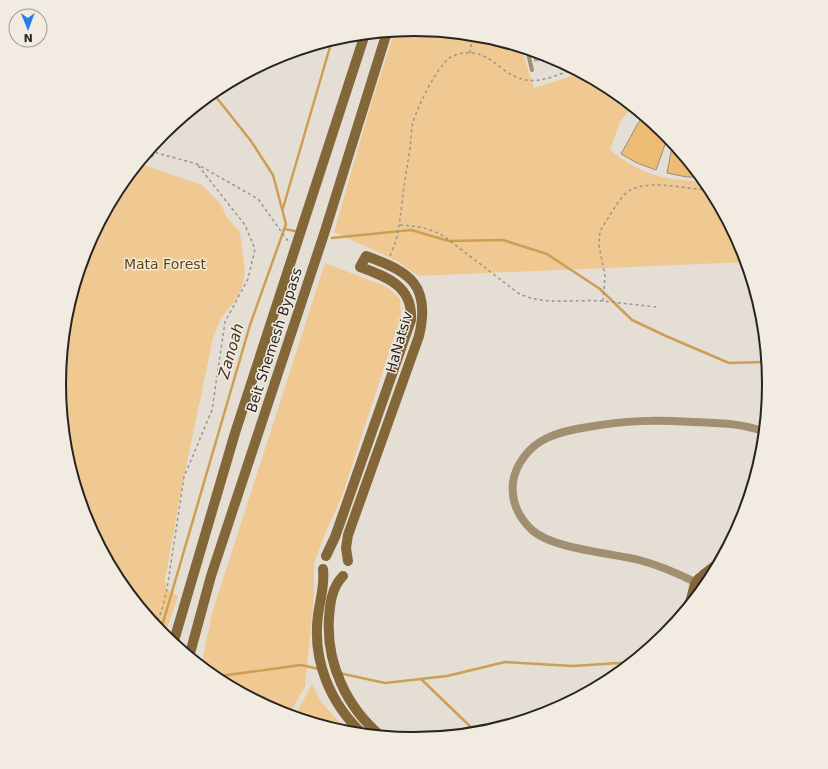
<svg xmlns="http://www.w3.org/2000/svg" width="828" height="769" viewBox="0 0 828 769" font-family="'DejaVu Sans',sans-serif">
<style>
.green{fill:#efc991}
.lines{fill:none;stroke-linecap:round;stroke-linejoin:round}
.stream{stroke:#cd9e53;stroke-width:2.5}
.building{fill:#ecbc72;stroke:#948e86}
.path{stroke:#9a958e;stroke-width:1.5;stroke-dasharray:3 3;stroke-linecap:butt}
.lane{stroke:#a28e70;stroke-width:4}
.street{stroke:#a28e70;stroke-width:8}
.secondary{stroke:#846739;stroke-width:10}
.labels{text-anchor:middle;stroke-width:3;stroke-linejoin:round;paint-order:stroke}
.park-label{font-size:14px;fill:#644407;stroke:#f2ebe2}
.street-label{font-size:14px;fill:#272421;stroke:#f2ebe2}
.water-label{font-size:15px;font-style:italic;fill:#493615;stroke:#f2ebe2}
.rim{fill:none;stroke:#272421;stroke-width:2}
</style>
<rect width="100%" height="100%" fill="#e4ded5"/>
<path class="green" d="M 414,29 L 484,36 L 521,47 L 534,88 L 581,73 L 612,89 L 632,106 L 620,122 L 610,150 C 643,176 665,180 705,182 L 743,249 L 747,262 L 418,276 L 399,262 L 334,232 L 371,104 L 395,31 Z
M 138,163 L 202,185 L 220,203 L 228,219 L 240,232 L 245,271 L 243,284 L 238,297 L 221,318 L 213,338 L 180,496 L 165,580 L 167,589 L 178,596 L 164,637 L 118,582 L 85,520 L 65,454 L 59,384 L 65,315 L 86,248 L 119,187 Z
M 325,263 L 387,287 L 400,299 L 401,316 L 342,496 L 325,534 L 314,564 L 314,594 L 305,687 L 288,716 L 278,713 L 216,680 L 201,667 L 212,613 Z
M 312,684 L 322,703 L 350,734 L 294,718 Z"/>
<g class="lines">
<path class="stream" d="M 283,208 L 332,40
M 284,229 L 295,231
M 332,238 L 411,230 L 449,241 L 503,240 L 547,254 L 600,289 L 632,320 L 666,336 L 729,363 L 767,362
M 160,633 L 250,325 L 286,224 L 273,175 L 251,141 L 212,92
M 339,673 L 385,683 L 447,676 L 505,662 L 573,666 L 634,662
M 213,677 L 301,665 L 319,669
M 421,679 L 478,734"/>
</g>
<path class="building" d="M 536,52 L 550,56 L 551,56 L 535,61 L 533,53 Z
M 641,119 L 662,130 L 668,136 L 656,170 L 637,163 L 621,154 L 637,125 Z
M 673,142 L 684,156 L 702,177 L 687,177 L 667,173 Z"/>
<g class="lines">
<path class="path" d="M 470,53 L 473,35
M 655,127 L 655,125
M 151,148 L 157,153 L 197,164 L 258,199 L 288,241
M 132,171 L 157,153
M 400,225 C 417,226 430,228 445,237 L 518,293 C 543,306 575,299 603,301 C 621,303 638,305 656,307
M 390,256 C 399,236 399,224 402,203 C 404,185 407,167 410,149 C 411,140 411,131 413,122 C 417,108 438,64 451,57 C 456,54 465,52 471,53 C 485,54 492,61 503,69 C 529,89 546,79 574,69
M 603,301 L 605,276 L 599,245 L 600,231 C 608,219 615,205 624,195 C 642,176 687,190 711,190
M 155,626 L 162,610 L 167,589 L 184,477 L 212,410 L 225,322 L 248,279 L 255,249 L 245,225 L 197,164"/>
<path class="lane" d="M 527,49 L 532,70
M 630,109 L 650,120"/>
<path class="street" d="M 695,582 C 677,573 658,565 639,560 C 610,553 553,549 532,530 C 518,517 511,501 513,482 C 516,463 530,446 547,438 C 560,432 574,429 588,427 C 626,420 655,420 693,422 C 718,423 742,423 765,432"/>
<path class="secondary" d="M 326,556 L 335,537 L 411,320 C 413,286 387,277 360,267 L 366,256 C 411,272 431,286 419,336 L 348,535 L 346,548 L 348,561
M 323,569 C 325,585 320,600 318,615 C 312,660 330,704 364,735
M 703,575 L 716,565 L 744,515
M 343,576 C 332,587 330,603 329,618 C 326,664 347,708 382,737
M 672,628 C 678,619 685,611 690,602 C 695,590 692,575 710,575
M 173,644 L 235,433 L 365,34
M 189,657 L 211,576 L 325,231 L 387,32"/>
</g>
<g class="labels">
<g class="park-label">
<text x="165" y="269">Mata Forest</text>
</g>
<g class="street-label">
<text transform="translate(274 340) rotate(-72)" y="5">Beit Shemesh Bypass</text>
<text transform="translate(399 342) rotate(-74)" y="5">HaNatsiv</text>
</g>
<g class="water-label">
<text transform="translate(231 351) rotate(-74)" y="5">Zanoah</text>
</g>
</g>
<path d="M0 0H828V769H0ZM66 384a348 348 0 1 1 696 0a348 348 0 1 1-696 0Z" fill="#f2ebe2" fill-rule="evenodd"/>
<path class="rim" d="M66 384a348 348 0 1 1 696 0a348 348 0 1 1-696 0Z"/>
<g transform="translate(28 28) rotate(179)"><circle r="19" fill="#f2ebe2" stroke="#a19b95"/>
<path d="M0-3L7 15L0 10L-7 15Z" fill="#2c7ce7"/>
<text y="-6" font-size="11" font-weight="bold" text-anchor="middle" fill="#272421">N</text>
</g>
</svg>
